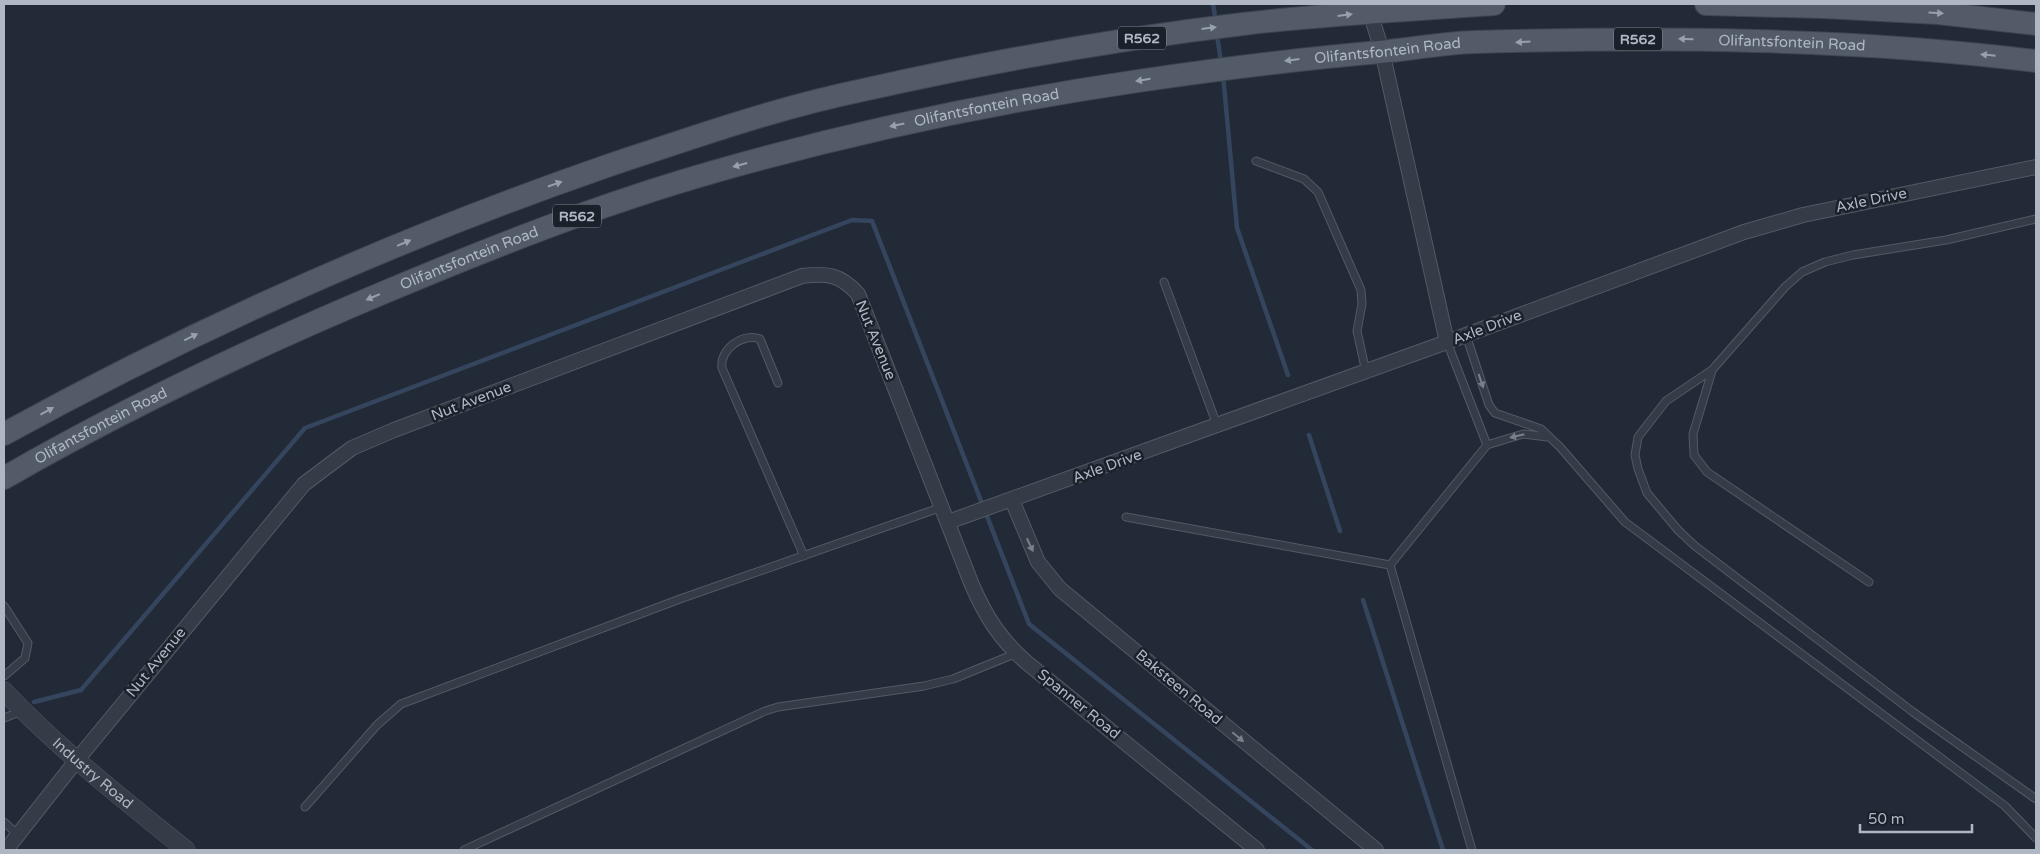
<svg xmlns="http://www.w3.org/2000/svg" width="2040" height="854" viewBox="0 0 2040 854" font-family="'Varela Round',sans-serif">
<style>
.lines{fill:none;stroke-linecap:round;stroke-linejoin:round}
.stream{stroke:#35455d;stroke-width:4.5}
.service-casing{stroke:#525a65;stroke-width:9}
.minor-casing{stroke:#525a65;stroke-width:16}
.tertiary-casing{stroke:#525a65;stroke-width:19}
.primary-casing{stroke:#3e4550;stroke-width:24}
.service{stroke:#343c47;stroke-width:7}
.minor{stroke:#343c47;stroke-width:14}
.tertiary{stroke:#343c47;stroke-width:18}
.primary{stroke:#525b67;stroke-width:22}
.oneway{fill:#98a0ad}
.oneway2{fill:#78808c}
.labels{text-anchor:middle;stroke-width:5;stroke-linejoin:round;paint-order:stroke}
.shield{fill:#1a212b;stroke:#828a96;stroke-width:1}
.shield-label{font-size:14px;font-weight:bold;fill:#afb7c4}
.street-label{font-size:15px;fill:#afb7c4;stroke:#1a212b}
</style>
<rect width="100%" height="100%" fill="#212a36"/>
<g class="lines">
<path class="stream" d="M 1213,4 L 1216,22
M 1217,35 L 1221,62
M 1223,74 L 1237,228 L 1288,375
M 1309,435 L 1340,531
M 1363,600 L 1443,850
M 34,702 L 81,690 L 305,428 L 852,220 L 872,221 L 1029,624 L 1312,850"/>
<defs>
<path id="service" d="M 1256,161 L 1304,179 L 1318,192 L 1361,290 L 1362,304 L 1357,331 L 1366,372
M 2036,219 L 1946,240 L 1853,255 L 1825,262 L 1802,272 L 1785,287 L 1712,370 L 1666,401 L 1638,437 L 1635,455 L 1638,469 L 1647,493 L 1678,530 L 1695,546 L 1913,712 L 2036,799
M 1164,282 L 1217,425
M 1466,335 L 1489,405 L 1495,413 L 1541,429 L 1560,447 L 1625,522 L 2005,806 L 2036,838
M 1447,342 L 1487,445
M 1712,371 L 1693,434 L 1694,455 L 1707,472 L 1869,582
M 778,383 L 760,339 C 743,332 719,350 722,368 L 804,556
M 1126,517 L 1390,565
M 4,606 L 28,643 L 25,658 L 4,676
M 4,718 L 22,711
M 305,807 L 377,725 L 401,704 L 680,599 L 942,507
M 4,822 L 18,835
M 464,850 L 765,711 L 778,707 L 924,686 L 953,679 L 1017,653
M 1472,850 L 1390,565 L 1487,445 L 1523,434 L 1548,437"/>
<path id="minor" d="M 1370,12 L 1382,51 L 1447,342
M 1012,500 L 1038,562 L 1060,589 L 1376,850
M 948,522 L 1447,342 L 1744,232 L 1803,215 L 2036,167
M 6,850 L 76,761 L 304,484 L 352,448 L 394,430 L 802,276 C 827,273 840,274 858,294 L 972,585 C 986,617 1000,639 1026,662 L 1257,850"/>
<g id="tertiary">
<path id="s1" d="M 4,691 C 60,750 123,799 186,850"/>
</g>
<g id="primary">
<path d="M 1706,4 L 1824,7 L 1938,13 L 2036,24"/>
<path d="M 4,434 C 197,328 399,238 607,166 C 691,138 776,108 863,90 C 988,62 1116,39 1243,24 C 1326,14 1410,10 1494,4"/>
<path id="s2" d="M 4,478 C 127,407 254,347 385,292 C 492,247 601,204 713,172 C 853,132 995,102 1138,81 C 1219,69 1299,59 1380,52 C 1412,49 1443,43 1475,42 C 1662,37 1850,38 2036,61"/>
</g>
</defs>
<use href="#service" class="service-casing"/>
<use href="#minor" class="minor-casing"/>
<use href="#tertiary" class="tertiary-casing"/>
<use href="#primary" class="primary-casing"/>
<use href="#service" class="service"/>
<use href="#minor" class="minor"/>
<use href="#tertiary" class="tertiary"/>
<use href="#primary" class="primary"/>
</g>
<defs><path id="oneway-solid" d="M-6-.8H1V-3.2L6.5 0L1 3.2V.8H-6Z" transform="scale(1.25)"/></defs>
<g class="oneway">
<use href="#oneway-solid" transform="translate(1936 13) rotate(4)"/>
<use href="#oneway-solid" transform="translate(1345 15) rotate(-7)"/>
<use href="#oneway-solid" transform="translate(1209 28) rotate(-7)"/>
<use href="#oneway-solid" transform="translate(1686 39) rotate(-179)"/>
<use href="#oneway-solid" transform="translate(1523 42) rotate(177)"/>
<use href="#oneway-solid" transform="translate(1988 55) rotate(-174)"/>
<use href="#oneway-solid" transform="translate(1292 60) rotate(173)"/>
<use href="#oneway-solid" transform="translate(1143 80) rotate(171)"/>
<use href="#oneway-solid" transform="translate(897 125) rotate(168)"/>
<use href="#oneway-solid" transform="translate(740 165) rotate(165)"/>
<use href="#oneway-solid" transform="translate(555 184) rotate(-19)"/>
<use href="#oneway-solid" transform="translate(404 243) rotate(-23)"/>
<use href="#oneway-solid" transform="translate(373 297) rotate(157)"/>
<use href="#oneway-solid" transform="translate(191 337) rotate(-26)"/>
<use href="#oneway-solid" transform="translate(47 411) rotate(-29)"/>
</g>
<g class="oneway2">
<use href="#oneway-solid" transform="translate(1481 381) rotate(71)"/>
<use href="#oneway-solid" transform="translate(1517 436) rotate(167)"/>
<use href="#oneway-solid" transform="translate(1030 545) rotate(65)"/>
<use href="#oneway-solid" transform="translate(1238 737) rotate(40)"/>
</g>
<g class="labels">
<g class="shield">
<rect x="1118" y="26.5" width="48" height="23" rx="4"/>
<rect x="1614" y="27.5" width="48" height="23" rx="4"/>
<rect x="553" y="204.5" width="48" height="23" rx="4"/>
</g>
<g class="shield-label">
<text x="1142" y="43">R562</text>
<text x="1638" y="44">R562</text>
<text x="577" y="221">R562</text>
</g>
<g class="street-label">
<text dy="5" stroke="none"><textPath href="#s2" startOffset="1865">Olifantsfontein Road</textPath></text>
<text dy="5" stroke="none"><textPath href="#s2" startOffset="1460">Olifantsfontein Road</textPath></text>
<text dy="5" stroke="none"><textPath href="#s2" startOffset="1055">Olifantsfontein Road</textPath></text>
<text transform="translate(1871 200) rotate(-12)" y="5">Axle Drive</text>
<text dy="5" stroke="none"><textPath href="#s2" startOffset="515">Olifantsfontein Road</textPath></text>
<text transform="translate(1487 327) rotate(-21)" y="5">Axle Drive</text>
<text transform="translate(876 340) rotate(68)" y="5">Nut Avenue</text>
<text transform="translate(471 401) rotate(-21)" y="5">Nut Avenue</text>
<text dy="5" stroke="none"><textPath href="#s2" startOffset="110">Olifantsfontein Road</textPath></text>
<text transform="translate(1107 466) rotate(-20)" y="5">Axle Drive</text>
<text transform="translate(156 662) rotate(-51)" y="5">Nut Avenue</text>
<text transform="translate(1179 687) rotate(40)" y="5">Baksteen Road</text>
<text transform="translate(1079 704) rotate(39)" y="5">Spanner Road</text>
<text dy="5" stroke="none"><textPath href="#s1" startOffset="121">Industry Road</textPath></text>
</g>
</g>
<rect width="2040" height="854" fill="none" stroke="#afb7c4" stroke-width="10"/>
<path d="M1860 824v8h112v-8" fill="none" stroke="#afb7c4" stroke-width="2.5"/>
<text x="1868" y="824" font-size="15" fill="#afb7c4" stroke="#1a212b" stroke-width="4" paint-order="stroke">50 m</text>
</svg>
